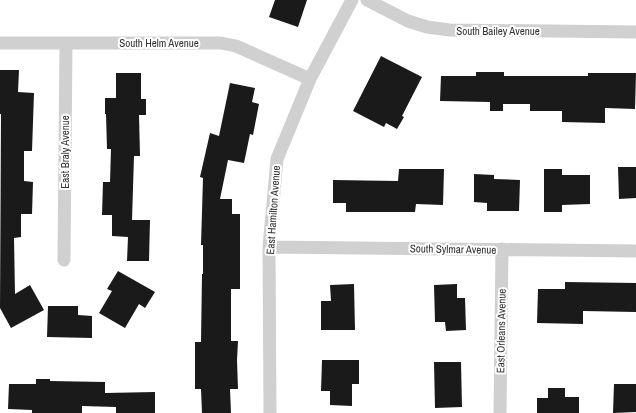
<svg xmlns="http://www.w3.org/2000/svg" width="636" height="413" viewBox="0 0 636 413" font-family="'Archivo Narrow',sans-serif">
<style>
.building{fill:#1a1a1a}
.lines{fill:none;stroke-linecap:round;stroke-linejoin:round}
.street{stroke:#d0d0d0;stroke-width:13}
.labels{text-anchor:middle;stroke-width:4;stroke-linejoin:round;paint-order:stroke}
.street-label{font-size:11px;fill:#333;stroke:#fff}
</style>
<rect width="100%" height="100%" fill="#fff"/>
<path class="building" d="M 275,0 L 307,0 L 298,27 L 269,17 Z
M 381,56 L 422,77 L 402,116 L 404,117 L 397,129 L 386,123 L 384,127 L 353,111 Z
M 0,70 L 19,70 L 18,92 L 34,93 L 32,151 L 24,151 L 24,181 L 33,182 L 32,214 L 21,214 L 21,237 L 14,238 L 15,294 L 30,285 L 44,310 L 11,328 L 0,308 L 1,114 L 0,114 Z
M 476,72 L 504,72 L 504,76 L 588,76 L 588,73 L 636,73 L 635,109 L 605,108 L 605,123 L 562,122 L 562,111 L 530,111 L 530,104 L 503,104 L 503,111 L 490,111 L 490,102 L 440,101 L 441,76 L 476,76 Z
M 116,73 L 141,73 L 141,99 L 146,99 L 146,115 L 139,115 L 140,156 L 134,156 L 132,220 L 150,220 L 149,261 L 127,261 L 128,237 L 112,236 L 112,215 L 102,215 L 103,182 L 110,182 L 111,149 L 107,149 L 106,114 L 105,114 L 105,98 L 116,98 Z
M 230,83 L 255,88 L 252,102 L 259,104 L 253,135 L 250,134 L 244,163 L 228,160 L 220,199 L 232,199 L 232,214 L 240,214 L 240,289 L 231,289 L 231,341 L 238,341 L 237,360 L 238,389 L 230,389 L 231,413 L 202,413 L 201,389 L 195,389 L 195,342 L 201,342 L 202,274 L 203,274 L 203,245 L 201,245 L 203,178 L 200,177 L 210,133 L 219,136 Z
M 618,167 L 636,167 L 636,198 L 619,199 Z
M 399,169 L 444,169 L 443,205 L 416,204 L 415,212 L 346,212 L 346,203 L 333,203 L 333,180 L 398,181 Z
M 544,169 L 562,169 L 562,175 L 590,175 L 590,204 L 562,205 L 562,212 L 544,212 Z
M 474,174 L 494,175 L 494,179 L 520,180 L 519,211 L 487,211 L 487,203 L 474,202 Z
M 118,271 L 155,292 L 145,308 L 139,304 L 125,328 L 99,313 L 112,291 L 107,289 Z
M 565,282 L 636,283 L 636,312 L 583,311 L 583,324 L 537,323 L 538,289 L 565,289 Z
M 354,284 L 355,330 L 321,330 L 321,301 L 331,301 L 330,285 Z
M 457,284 L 457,298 L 465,298 L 466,330 L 446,331 L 445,322 L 435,322 L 434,285 Z
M 48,306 L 78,306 L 78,315 L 92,316 L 92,338 L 47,337 Z
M 322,360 L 359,360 L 359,384 L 352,384 L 352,406 L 330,405 L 330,391 L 321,391 Z
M 434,362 L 461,362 L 462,407 L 435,408 Z
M 36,379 L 50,379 L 50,381 L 105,382 L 105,393 L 155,392 L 155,413 L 116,413 L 116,407 L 82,406 L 82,413 L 32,413 L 32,410 L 8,409 L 9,384 L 36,384 Z
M 614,384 L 636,384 L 636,412 L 613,413 Z
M 548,388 L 565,388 L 565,397 L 579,397 L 579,413 L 537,413 L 537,398 L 548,398 Z"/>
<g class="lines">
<path class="street" d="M 367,0 L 408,21 L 427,27 L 450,30 L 636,32
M 0,43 L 221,43 L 236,46 L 310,79
M 269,247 L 636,251
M 64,260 L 66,43
M 270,413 L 269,247 L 277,159 L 310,79 L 352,0
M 500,413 L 502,249"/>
</g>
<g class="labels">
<g class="street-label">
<text x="498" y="35">South Bailey Avenue</text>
<text x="159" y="47">South Helm Avenue</text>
<text transform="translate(65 152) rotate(-90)" y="4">East Braly Avenue</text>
<text transform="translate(273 210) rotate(-86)" y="4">East Hamilton Avenue</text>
<text transform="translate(453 249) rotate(1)" y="4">South Sylmar Avenue</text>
<text transform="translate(501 331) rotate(-89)" y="4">East Orleans Avenue</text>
</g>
</g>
</svg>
